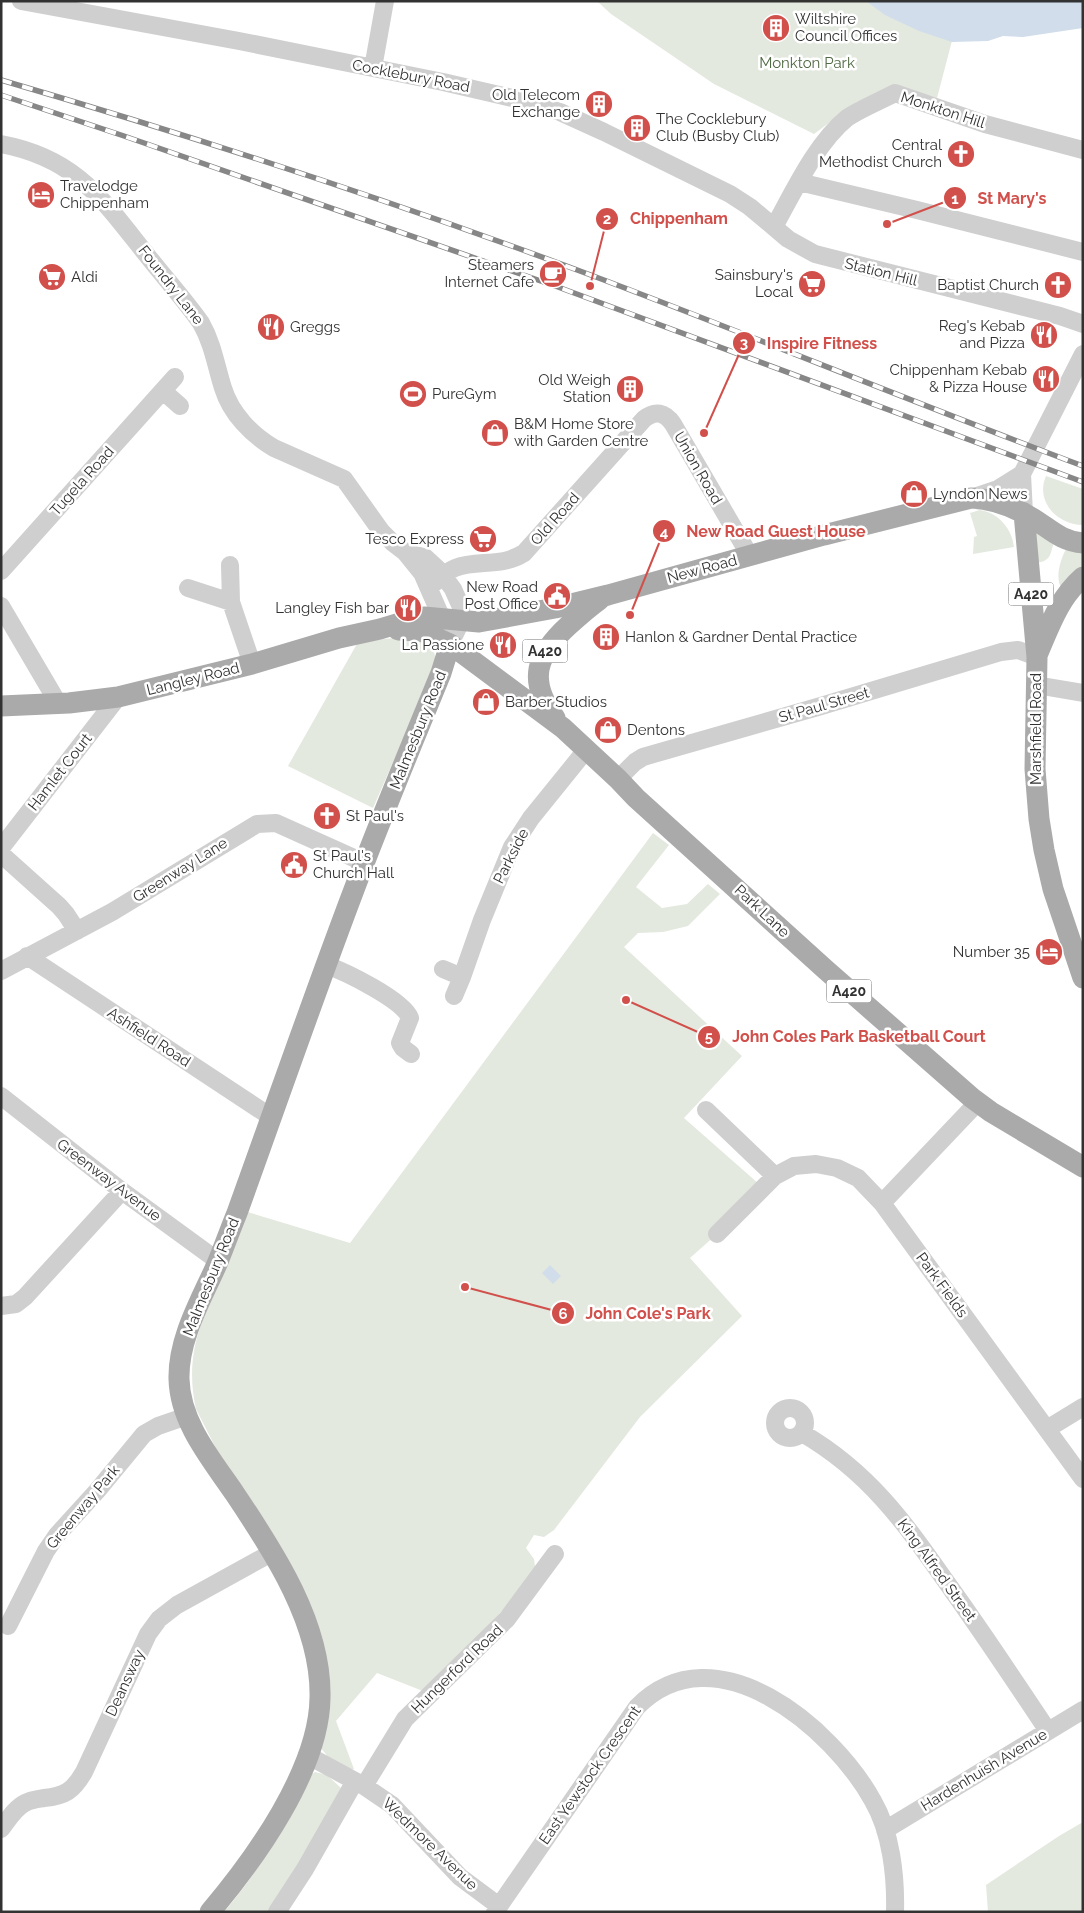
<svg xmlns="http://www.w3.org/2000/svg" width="1084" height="1913" viewBox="0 0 1084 1913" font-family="Raleway,sans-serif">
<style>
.green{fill:#e3e9df}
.water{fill:#d1ddea}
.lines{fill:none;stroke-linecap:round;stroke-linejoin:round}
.minor{stroke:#cfcfcf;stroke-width:18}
.major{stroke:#aaa;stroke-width:21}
.rail-casing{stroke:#878787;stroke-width:5.5}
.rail{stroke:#fff;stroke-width:4;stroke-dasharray:11;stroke-linecap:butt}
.labels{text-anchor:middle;stroke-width:5;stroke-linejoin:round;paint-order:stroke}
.shield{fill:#fff;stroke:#707070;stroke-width:1}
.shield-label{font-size:14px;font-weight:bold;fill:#323232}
.poi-label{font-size:15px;fill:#323232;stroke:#fff;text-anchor:start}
.park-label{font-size:15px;fill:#516944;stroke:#fff}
.street-label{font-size:15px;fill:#323232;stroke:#fff}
.leader{fill:none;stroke:#d1504b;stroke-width:2}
.callout-dot{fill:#d1504b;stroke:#fff;stroke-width:2}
.mark-label{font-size:15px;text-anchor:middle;font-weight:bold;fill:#fff}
.callout-label{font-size:16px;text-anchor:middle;font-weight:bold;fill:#d1504b;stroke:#fff;stroke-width:5;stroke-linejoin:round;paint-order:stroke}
</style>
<rect width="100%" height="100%" fill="#fff"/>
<path class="green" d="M 597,1 L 879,1 L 953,37 L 937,98 L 914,91 L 857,102 L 814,134 L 714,84 L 611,14 Z
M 1046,476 L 1083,489 L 1083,525 C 1057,525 1035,501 1046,476 Z
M 980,510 C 999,513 1012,529 1014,547 L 973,554 L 974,537 L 977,536 L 970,513 Z
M 1038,530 L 1054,542 C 1050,555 1051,561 1036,563 L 1031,534 Z
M 1067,547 L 1083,549 L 1083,568 L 1062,589 C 1054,578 1061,558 1067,547 Z
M 412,636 C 429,645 437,645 435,666 L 373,808 L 288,766 L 358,642 Z
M 653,833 L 669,845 L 636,887 L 662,908 L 687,904 L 708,884 L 720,894 L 688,926 L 663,932 L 638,933 L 624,947 L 742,1056 L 684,1118 L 759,1184 L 717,1234 L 690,1258 L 742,1316 L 640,1417 L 554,1530 L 544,1537 L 534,1535 L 526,1548 L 534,1559 L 536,1573 L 428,1693 L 377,1673 L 336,1721 L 354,1769 L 349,1771 L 329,1758 L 320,1747 L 325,1663 L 196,1409 C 185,1359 199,1328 216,1283 C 226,1259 235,1235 244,1211 L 350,1243 Z
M 315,1772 L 327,1775 L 341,1788 L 272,1912 L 224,1912 C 260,1870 287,1823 312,1774 Z
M 1083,1822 L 1083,1912 L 988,1912 L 986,1885 L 1059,1836 Z"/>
<path class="water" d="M 866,1 L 1083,1 L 1083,28 L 1023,37 L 1003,36 L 988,41 L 952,42 L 919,31 L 885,15 Z
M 550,1265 L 561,1276 L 553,1284 L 542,1273 Z"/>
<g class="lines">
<path class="minor" d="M 21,1 L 239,41 L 443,82 L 525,101 L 560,112 L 604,132 L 730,194 L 750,207 L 788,239 L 815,254 L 1060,316 L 1083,324
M 373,68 L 385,1
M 1,144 C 76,158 102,199 146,254 C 164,277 184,299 201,323 C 213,344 216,366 223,388 C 231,414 252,435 274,448 L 344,479 L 381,531 L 392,542 L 405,552 L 426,558 L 439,570 L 453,589 L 461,607 L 461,621 L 450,644
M 799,182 L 917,210 L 1083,252
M 774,227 C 793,193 816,143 847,118 C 860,109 880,101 895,93 L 985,124 L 1083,150
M 163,391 L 180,406
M 1022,474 L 1024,513
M 971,498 L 998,489 L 1022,474 L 1083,354
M 405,552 L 422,573 L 447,630
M 230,565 L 231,602
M 1,571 L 175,377
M 430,587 C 438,580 445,572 455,568 C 478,559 500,568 524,553 L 644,419 C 655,410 665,412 673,424 L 750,556
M 188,588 L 231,602 L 252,664
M 1,606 L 58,703
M 1036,685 L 1083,693
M 618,779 L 635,762 L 643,757 L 821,706 L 1001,652 L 1018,650 L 1037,657
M 1,848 L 118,697
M 1,854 L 59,906 L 66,914 L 77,931
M 27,956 L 271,1117
M 326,965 C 346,972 403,1000 410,1018 L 400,1043 L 403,1048 L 411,1054
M 443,969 L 462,977 L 482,920 L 512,847 L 531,818 L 586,750
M 1,971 L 112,912 L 257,824 L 276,823 L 365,863
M 454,996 L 462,977
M 1,1096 L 122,1191 L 218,1261
M 977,1103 L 882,1203 L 1083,1479
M 706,1110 L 775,1176
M 717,1234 L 775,1176 L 794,1166 L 816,1164 L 837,1168 L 858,1178 L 882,1203
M 1,1306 L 16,1304 L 25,1297 L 122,1191
M775 1423a15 15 0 1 1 30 0a15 15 0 1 1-30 0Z
M 1047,1429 L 1083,1407
M 802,1433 C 871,1473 907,1526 952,1590 C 985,1636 1016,1683 1048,1731
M 8,1626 L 46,1551 L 57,1535 L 97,1491 L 144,1434 L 158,1426 L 187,1416
M 307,1755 L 364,1786 L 392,1805 L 460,1877 L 499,1906
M 364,1786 L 405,1719 L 507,1619 L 555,1554
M 1,1829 C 8,1820 15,1808 25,1803 C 30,1800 38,1799 44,1798 C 65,1796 73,1791 84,1772 L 148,1634 L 159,1619 L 177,1605 L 273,1552
M 885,1830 L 1083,1710
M 277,1912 L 305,1869 L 355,1781
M 495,1912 L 637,1707 C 715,1628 833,1728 873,1801 C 891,1832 896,1876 895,1912"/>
<path class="major" d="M 1024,513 L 1037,657 L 1035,769 L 1039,819 L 1044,850 L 1053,889 L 1083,978
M 398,630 L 421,631 L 450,644 L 563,728 L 618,779 L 636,798 L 826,970 L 972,1098 L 991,1112 L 1083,1167
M 1038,653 C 1050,625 1059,598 1083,577
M 1,706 L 69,703 L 118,697 L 252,664 L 339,638 L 380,629 L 413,619 L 424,617 L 479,622 L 555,608 L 608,595 L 824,535 L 971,498 C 995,499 1017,508 1037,521 C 1052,531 1064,542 1083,543
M 555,718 C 527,680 536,655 569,625 C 579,616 588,608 599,600
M 210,1912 C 255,1859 319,1770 320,1698 C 322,1625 274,1552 235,1494 C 212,1460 180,1423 179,1379 C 178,1339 201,1300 217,1264 C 224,1247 230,1230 237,1213 C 276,1105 314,995 355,887 C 382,815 412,744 441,673 L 450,644"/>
<defs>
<path id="rail" d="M 1,80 C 199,138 395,202 588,274 C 753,336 917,404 1083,466
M 1,95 L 124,136 L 558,287 L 1083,482"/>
</defs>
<use href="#rail" class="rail-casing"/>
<use href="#rail" class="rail"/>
</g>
<defs>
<symbol id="building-disc" viewBox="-11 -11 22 22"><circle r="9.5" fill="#d1504b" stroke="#fff"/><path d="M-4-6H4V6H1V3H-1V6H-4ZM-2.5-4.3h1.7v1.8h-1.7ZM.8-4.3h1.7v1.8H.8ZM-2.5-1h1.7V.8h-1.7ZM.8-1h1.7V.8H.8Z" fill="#fff"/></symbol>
<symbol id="church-disc" viewBox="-11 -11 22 22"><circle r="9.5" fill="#d1504b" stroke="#fff"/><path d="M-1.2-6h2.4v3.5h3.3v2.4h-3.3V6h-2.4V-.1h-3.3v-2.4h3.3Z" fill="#fff"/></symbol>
<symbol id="hotel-disc" viewBox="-11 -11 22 22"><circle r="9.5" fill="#d1504b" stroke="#fff"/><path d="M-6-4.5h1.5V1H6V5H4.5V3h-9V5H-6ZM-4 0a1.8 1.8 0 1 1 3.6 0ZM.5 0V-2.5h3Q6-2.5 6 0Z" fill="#fff"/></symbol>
<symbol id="cafe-disc" viewBox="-11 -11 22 22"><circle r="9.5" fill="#d1504b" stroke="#fff"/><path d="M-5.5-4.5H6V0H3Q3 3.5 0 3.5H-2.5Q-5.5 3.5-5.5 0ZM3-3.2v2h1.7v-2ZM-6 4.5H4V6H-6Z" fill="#fff"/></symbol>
<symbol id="supermarket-disc" viewBox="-11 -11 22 22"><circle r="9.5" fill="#d1504b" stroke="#fff"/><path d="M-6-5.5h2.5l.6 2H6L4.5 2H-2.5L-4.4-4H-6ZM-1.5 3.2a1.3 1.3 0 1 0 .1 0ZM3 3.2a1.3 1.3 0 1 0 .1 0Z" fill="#fff"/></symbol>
<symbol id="restaurant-disc" viewBox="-11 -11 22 22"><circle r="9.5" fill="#d1504b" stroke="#fff"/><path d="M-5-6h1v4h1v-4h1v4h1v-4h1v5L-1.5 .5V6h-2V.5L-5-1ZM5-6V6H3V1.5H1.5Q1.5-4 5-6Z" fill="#fff"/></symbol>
<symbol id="stadium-disc" viewBox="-11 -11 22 22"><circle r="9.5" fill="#d1504b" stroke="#fff"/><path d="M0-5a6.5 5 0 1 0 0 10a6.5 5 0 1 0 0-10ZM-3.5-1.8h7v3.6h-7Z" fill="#fff"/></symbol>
<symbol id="shop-disc" viewBox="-11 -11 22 22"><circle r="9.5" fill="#d1504b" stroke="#fff"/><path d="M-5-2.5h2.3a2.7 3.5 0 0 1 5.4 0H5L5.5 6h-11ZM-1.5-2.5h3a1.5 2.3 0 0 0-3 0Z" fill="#fff"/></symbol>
<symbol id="civic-disc" viewBox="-11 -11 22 22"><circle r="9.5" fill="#d1504b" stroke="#fff"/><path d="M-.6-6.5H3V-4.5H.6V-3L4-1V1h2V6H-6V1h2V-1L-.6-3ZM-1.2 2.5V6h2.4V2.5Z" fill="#fff"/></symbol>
</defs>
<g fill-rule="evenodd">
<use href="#building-disc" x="760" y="12" width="32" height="32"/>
<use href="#building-disc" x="583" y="88" width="32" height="32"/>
<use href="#building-disc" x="621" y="112" width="32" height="32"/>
<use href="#church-disc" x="945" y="138" width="32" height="32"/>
<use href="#hotel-disc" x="25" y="179" width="32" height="32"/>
<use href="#cafe-disc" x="537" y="258" width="32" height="32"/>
<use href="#supermarket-disc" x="36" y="261" width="32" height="32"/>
<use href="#supermarket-disc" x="796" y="268" width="32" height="32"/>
<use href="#church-disc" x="1042" y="269" width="32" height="32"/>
<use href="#restaurant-disc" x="255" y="311" width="32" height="32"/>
<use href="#restaurant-disc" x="1028" y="319" width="32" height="32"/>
<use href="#restaurant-disc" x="1030" y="363" width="32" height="32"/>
<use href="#building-disc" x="614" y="373" width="32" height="32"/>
<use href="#stadium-disc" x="397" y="378" width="32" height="32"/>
<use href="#shop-disc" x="479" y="417" width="32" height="32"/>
<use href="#shop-disc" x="898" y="478" width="32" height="32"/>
<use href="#supermarket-disc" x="467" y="523" width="32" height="32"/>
<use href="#civic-disc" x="541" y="580" width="32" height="32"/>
<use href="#restaurant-disc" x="392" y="592" width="32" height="32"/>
<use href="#building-disc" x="590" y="621" width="32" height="32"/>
<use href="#restaurant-disc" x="487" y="629" width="32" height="32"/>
<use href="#shop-disc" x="470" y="686" width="32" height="32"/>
<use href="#shop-disc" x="592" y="714" width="32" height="32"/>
<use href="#church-disc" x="311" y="800" width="32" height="32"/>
<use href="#civic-disc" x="278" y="849" width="32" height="32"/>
<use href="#hotel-disc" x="1033" y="936" width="32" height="32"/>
</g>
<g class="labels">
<g class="shield">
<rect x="1008.5" y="582.5" width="45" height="23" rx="4"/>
<rect x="522.5" y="639.5" width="45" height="23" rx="4"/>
<rect x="826.5" y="979.5" width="45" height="23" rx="4"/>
</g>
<g class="shield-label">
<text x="1031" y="599">A420</text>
<text x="545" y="656">A420</text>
<text x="849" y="996">A420</text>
</g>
<g class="poi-label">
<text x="795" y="24">Wiltshire<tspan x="795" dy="17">Council Offices</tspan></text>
<text x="580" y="100" text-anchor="end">Old Telecom<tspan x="580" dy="17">Exchange</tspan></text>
<text x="656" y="124">The Cocklebury<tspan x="656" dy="17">Club (Busby Club)</tspan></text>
<text x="942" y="150" text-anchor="end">Central<tspan x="942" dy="17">Methodist Church</tspan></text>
<text x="60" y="191">Travelodge<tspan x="60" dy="17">Chippenham</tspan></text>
<text x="534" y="270" text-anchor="end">Steamers<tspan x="534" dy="17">Internet Cafe</tspan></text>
<text x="793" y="280" text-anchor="end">Sainsbury's<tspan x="793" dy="17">Local</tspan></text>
<text x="71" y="282">Aldi</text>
<text x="1039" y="290" text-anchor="end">Baptist Church</text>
<text x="1025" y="331" text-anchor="end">Reg's Kebab<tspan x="1025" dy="17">and Pizza</tspan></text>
<text x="290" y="332">Greggs</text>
<text x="1027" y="375" text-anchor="end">Chippenham Kebab<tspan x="1027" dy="17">&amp; Pizza House</tspan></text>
<text x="611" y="385" text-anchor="end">Old Weigh<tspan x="611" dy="17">Station</tspan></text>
<text x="432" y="399">PureGym</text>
<text x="514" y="429">B&amp;M Home Store<tspan x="514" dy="17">with Garden Centre</tspan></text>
<text x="933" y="499">Lyndon News</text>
<text x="464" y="544" text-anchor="end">Tesco Express</text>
<text x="538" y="592" text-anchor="end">New Road<tspan x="538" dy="17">Post Office</tspan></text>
<text x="389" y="613" text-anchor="end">Langley Fish bar</text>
<text x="625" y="642">Hanlon &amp; Gardner Dental Practice</text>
<text x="484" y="650" text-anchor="end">La Passione</text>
<text x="505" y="707">Barber Studios</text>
<text x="627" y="735">Dentons</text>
<text x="346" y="821">St Paul's</text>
<text x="313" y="861">St Paul's<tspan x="313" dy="17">Church Hall</tspan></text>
<text x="1030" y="957" text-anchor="end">Number 35</text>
</g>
<g class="park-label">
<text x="807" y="68">Monkton Park</text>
</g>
<g class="street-label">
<text transform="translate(411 76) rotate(11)" y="5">Cocklebury Road</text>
<text transform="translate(943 110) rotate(18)" y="5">Monkton Hill</text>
<text transform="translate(881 272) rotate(14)" y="5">Station Hill</text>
<text transform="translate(171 285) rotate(52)" y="5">Foundry Lane</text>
<text transform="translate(698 468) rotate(60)" y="5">Union Road</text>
<text transform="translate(82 481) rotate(-48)" y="5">Tugela Road</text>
<text transform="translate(555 519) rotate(-48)" y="5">Old Road</text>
<text transform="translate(702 569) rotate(-15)" y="5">New Road</text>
<text transform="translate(193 679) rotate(-14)" y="5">Langley Road</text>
<text transform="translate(824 705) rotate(-16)" y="5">St Paul Street</text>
<text transform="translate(1036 729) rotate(-90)" y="5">Marshfield Road</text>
<text transform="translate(418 730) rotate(-68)" y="5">Malmesbury Road</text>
<text transform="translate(60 772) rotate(-52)" y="5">Hamlet Court</text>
<text transform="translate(511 856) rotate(-63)" y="5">Parkside</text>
<text transform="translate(180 870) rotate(-32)" y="5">Greenway Lane</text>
<text transform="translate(762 911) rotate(43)" y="5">Park Lane</text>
<text transform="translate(149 1037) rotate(33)" y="5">Ashfield Road</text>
<text transform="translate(109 1180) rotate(37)" y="5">Greenway Avenue</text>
<text transform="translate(211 1277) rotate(-68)" y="5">Malmesbury Road</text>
<text transform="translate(942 1285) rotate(54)" y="5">Park Fields</text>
<text transform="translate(83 1507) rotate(-50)" y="5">Greenway Park</text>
<text transform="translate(937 1570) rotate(54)" y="5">King Alfred Street</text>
<text transform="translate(457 1669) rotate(-44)" y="5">Hungerford Road</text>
<text transform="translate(125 1683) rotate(-65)" y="5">Deansway</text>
<text transform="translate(984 1770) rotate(-31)" y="5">Hardenhuish Avenue</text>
<text transform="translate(590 1775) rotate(-55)" y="5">East Yewstock Crescent</text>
<text transform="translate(430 1844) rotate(44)" y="5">Wedmore Avenue</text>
</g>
</g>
<path class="leader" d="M887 224L955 198M590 286L607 219M704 433L744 343M630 615L664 531M626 1000L709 1037M465 1287L563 1313"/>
<g class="callout-dot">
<circle cx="887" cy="224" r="5"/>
<circle cx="590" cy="286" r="5"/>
<circle cx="704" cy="433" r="5"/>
<circle cx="630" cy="615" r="5"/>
<circle cx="626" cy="1000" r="5"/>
<circle cx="465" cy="1287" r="5"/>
<circle cx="955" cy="198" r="12"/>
<circle cx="607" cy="219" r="12"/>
<circle cx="744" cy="343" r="12"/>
<circle cx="664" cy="531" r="12"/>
<circle cx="709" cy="1037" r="12"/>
<circle cx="563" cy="1313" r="12"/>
</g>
<g class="mark-label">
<text x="955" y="204">1</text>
<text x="607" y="224">2</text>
<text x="744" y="348">3</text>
<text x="664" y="537">4</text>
<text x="709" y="1042">5</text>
<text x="563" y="1319">6</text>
</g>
<g class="callout-label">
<text x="1012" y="204">St Mary's</text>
<text x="679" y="224">Chippenham</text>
<text x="822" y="349">Inspire Fitness</text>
<text x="776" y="537">New Road Guest House</text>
<text x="859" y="1042">John Coles Park Basketball Court</text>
<text x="648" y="1319">John Cole's Park</text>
</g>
<rect width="1084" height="1913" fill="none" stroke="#323232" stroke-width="5"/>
</svg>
